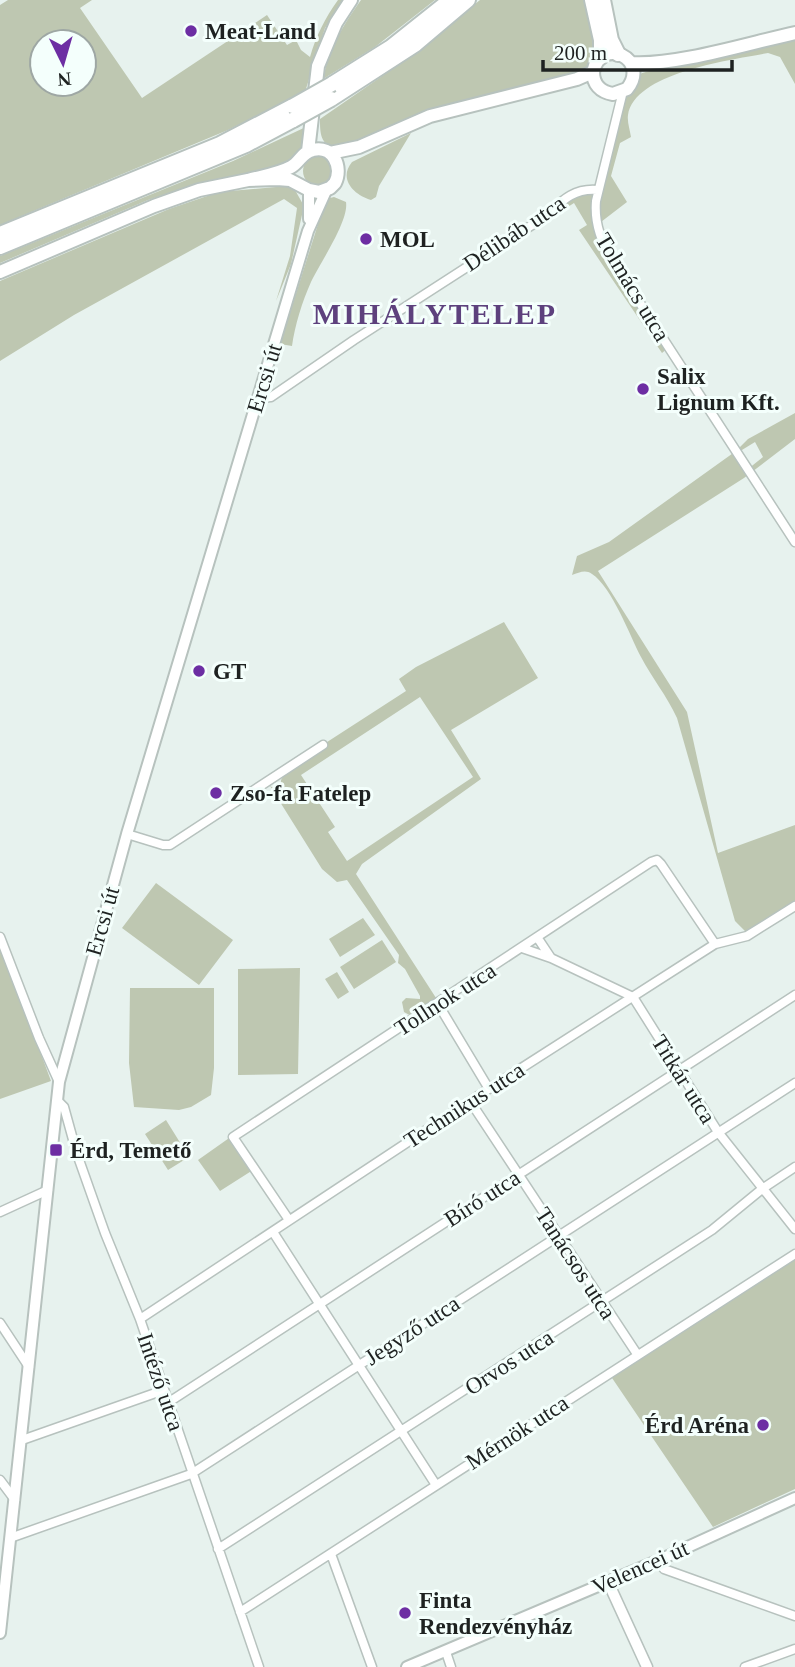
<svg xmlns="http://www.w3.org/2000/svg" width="795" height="1667" viewBox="0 0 795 1667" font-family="'Times New Roman',serif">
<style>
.green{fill:#bec7b1;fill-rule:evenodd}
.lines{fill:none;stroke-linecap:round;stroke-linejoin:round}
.minor-casing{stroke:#b7c2be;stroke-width:11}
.tertiary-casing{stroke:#b7c2be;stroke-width:13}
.secondary-casing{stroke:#b7c2be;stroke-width:14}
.primary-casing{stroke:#b7c2be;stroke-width:16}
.motorway-casing{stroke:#b7c2be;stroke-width:18}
.minor{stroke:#fff;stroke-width:8}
.tertiary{stroke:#fff;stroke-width:10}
.secondary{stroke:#fff;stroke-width:10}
.primary{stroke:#fff;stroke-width:12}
.motorway{stroke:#fff;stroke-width:14}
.motorway-bridge-casing{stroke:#b7c2be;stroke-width:18;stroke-linecap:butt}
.motorway-bridge{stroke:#fff;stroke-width:14}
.poi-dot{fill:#6d2ea3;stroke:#f4fffc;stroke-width:2.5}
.labels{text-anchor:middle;stroke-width:6;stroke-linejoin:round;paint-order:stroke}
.poi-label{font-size:23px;font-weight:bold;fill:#1e2221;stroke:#f4fffc;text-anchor:start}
.street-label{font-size:23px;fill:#1e2221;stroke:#f4fffc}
.district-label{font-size:30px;font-weight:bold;letter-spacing:2px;fill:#5d417d;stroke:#f4fffc}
</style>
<rect width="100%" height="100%" fill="#e7f2ee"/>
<path class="green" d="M 8,0 L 92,0 L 80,8 L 142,98 L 267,15 L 287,45 L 296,40 L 301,50 L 310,57 C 316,36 325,18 338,0 L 344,0 L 325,28 L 305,92 L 228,130 L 0,225 L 0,5 ZM 42,42 L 84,42 L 84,84 L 42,84 Z
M 361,0 L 435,0 L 375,47 L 323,79 C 330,46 342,27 361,0 Z
M 480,0 L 587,0 L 599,49 L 586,72 L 359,143 L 332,149 C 320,141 320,132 320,119 L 414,54 Z
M 795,33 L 795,84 L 780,57 L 768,53 C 732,60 635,72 628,115 C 627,122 630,130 631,137 L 620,143 L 611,176 L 627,202 L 597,225 L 600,236 L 669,347 L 662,353 L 579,230 L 587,225 L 574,203 L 532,230 L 559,202 L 597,190 L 621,97 L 633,81 L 642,73 Z
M 308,126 L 306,145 L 292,163 L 200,183 L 148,200 L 0,263 L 0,256 L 233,161 Z
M 411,133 L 379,186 L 376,197 L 371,200 C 354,195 338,179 352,162 Z
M303 171a15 15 0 1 1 30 0a15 15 0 1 1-30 0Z
M 287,186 L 295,190 L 304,206 L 291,264 L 276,301 L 290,256 L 297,208 L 284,199 L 74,315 L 0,361 L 0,281 L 169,209 L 219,192 Z
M 334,197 L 346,202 C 349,221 320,263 311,282 C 302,302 295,325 292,346 L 280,344 L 326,199 Z
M 795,413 L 795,439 L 744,478 L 598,571 L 687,712 L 718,853 L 795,825 L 795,904 L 747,933 L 735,921 L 677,718 C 667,696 652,678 641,657 C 630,636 612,587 592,574 C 585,569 579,573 572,575 L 577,556 L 609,542 L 736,451 L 748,439 ZM 755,442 L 763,457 L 748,469 L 737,453 Z
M 504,622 L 538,678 L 451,730 L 481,779 L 362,864 L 356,874 L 438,1001 L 413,1017 L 404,1012 L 402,1002 L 406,998 L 420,999 L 420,996 L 405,969 L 398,963 L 399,955 L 347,880 L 337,882 L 322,869 L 270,786 L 281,792 L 281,780 L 290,766 L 406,691 L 399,679 L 416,667 ZM 420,697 L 473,777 L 347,861 L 328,832 L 335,827 L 301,775 Z
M 156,883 L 233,940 L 199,985 L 122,928 Z
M 363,918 L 375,935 L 340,957 L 329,939 Z
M 382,940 L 396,962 L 354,989 L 340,967 Z
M 0,943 L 51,1081 L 0,1099 Z
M 300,968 L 298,1074 L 238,1075 L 238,969 Z
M 337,972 L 349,992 L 338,999 L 325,979 Z
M 130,988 L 214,988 L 214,1068 L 211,1095 L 191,1107 L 179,1110 L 134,1107 L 129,1063 Z
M 166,1120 L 189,1157 L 168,1170 L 145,1134 Z
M 232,1136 L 253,1170 L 220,1191 L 198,1160 Z
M 795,1256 L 795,1489 L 713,1527 L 610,1375 Z"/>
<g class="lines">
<defs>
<path id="minor" d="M 623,91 L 596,201 C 594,225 602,243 614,263 L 795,542
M 259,398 L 271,397 L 354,340 L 543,218 C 560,203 572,188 597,190
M 127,834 L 163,845 L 170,845 L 323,745
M 0,937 L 39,1038 L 59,1082
M 522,948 L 551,958 L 537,937
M 551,958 L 633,997 L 718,1132 L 795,1229
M 438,1004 L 489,1089
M 57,1100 L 64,1107 L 77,1154 L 105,1233 L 140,1319 L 259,1667
M 470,1101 L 637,1354
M 0,1212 L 48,1190
M 289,1220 L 233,1137 L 651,862 L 657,860 L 661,864 L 715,944
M 273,1232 L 436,1485
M 140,1319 L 470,1101 L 715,944 L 747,936 L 795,906
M 0,1323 L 29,1367
M 169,1402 L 795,995
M 22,1440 L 164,1390
M 0,1480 L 15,1500
M 10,1538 L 191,1474 L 795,1083
M 218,1549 L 712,1230 L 762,1189 L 795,1167
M 331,1554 L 372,1667
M 657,1561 L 664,1569 L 795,1616
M 240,1612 L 795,1254
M 446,1652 L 451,1667
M 745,1667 L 795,1649"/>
<path id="tertiary" d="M 608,1582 L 647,1667"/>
<path id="secondary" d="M 309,190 L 309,219
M 0,1633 L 59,1082 L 127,834 L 308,231 L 326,191
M 407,1667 L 657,1561 L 795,1498"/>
<path id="primary" d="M 631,63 C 676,66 749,43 795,33
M 308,151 L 318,66 L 336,23 L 351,0
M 330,153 L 359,147 L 430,116 L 577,79 L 593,72 C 601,35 651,59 627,89 L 613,94 C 600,92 593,84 593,72
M 0,272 L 154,206 L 199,190 L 248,180 L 277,179 L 290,180 L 309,190 L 319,192 L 330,188 L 335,183 C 343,167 333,145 313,150 C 302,152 300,162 291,167 C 278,174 262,176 248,180"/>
<path id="motorway" d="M 592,0 L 601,40 L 601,57
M 603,0 L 611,40 L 618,54
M 332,84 L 391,47 L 450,0
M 331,99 L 416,44 L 468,0
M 0,234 L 220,144 L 293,106
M 0,247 L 246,145 L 293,120"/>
</defs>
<use href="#minor" class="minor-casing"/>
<use href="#tertiary" class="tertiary-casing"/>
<use href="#secondary" class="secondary-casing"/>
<use href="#primary" class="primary-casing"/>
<use href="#motorway" class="motorway-casing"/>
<use href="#minor" class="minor"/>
<use href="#tertiary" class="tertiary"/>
<use href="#secondary" class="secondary"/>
<use href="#primary" class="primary"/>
<use href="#motorway" class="motorway"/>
<defs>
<path id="motorway-bridge" d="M 293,106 L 332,84
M 293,120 L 331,99"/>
</defs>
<use href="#motorway-bridge" class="motorway-bridge-casing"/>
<use href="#motorway-bridge" class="motorway-bridge"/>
</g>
<g class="poi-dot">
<circle cx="191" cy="31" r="7"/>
<circle cx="366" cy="239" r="7"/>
<circle cx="643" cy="389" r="7"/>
<circle cx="199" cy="671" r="7"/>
<circle cx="216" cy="793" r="7"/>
<rect x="49" y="1143" width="14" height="14" rx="3.5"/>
<circle cx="763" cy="1425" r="7"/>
<circle cx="405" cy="1613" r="7"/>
</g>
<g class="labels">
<g class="poi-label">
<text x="205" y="39">Meat-Land</text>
<text x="380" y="247">MOL</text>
<text x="657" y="384">Salix<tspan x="657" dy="26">Lignum Kft.</tspan></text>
<text x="213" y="679">GT</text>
<text x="230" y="801">Zso-fa Fatelep</text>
<text x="70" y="1158">Érd, Temető</text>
<text x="749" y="1433" text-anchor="end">Érd Aréna</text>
<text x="419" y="1608">Finta<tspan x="419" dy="26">Rendezvényház</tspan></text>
</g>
<g class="street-label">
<text transform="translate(514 233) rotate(-34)" y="8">Délibáb utca</text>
<text transform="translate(633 287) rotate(59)" y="8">Tolmács utca</text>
<text transform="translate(264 378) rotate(-73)" y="8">Ercsi út</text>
<text transform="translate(102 921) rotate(-74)" y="8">Ercsi út</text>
<text transform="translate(445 999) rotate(-33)" y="8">Tollnok utca</text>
<text transform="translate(684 1079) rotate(58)" y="8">Titkár utca</text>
<text transform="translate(464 1105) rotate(-33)" y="8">Technikus utca</text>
<text transform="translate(482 1198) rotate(-33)" y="8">Bíró utca</text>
<text transform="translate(576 1263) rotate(57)" y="8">Tanácsos utca</text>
<text transform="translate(412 1330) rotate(-33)" y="8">Jegyző utca</text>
<text transform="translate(509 1362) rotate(-33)" y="8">Orvos utca</text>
<text transform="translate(161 1382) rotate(71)" y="8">Intéző utca</text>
<text transform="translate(517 1432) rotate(-33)" y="8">Mérnök utca</text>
<text transform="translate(640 1567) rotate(-24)" y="8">Velencei út</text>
</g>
<g class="district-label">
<text x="435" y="324">MIHÁLYTELEP</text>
</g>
</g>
<g transform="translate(63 63) rotate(175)"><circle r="33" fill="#f4fffc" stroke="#9ea7a4" stroke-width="2"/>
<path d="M0-5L12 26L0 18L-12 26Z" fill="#6d2ea3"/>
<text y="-10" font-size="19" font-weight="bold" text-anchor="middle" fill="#1e2221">N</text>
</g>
<path d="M543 60v10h189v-10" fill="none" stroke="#1e2221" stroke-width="3.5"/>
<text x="554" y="60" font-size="21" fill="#1e2221" stroke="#f4fffc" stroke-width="5" paint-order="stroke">200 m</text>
</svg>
